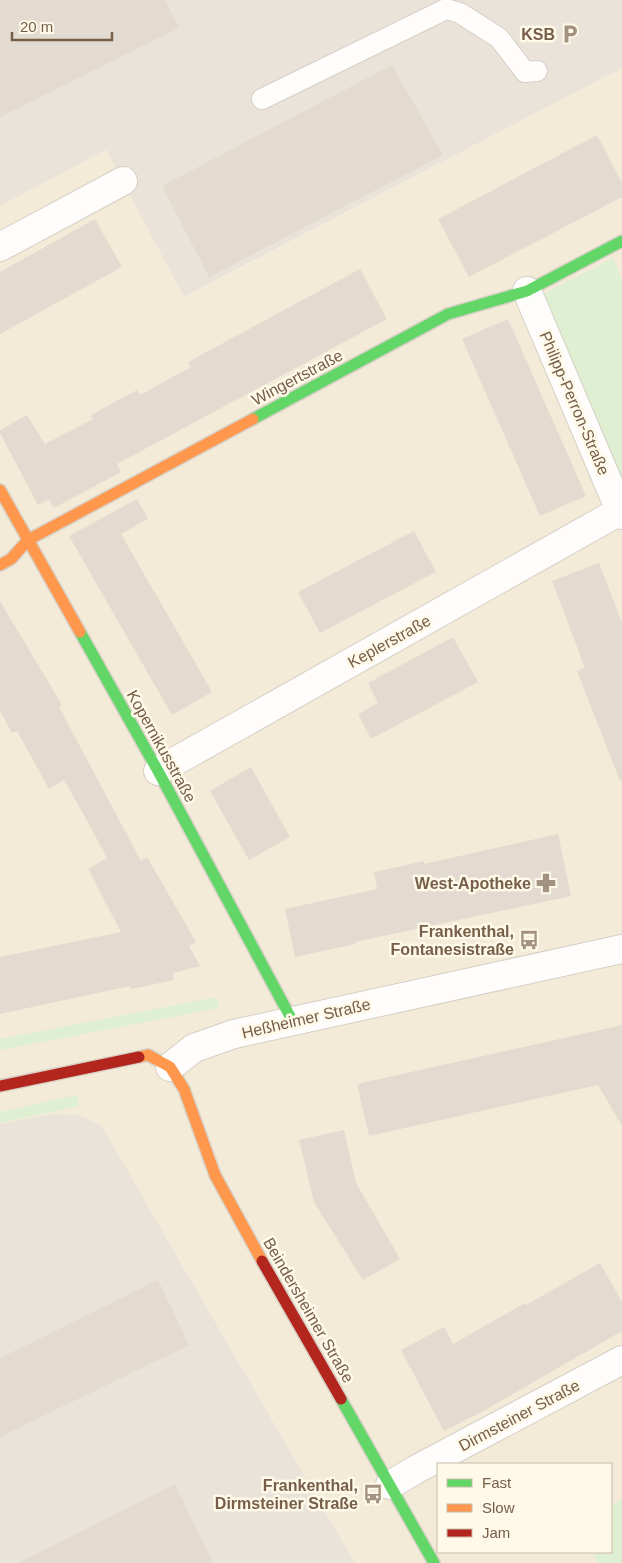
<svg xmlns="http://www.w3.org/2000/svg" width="622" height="1563" viewBox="0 0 622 1563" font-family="Arial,sans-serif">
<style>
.residential{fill:#f3ebd8;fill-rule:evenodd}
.industrial{fill:#eae3d9}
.green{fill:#dfefd2}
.building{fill:#e3dbd0}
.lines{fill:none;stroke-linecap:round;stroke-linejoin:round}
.lane-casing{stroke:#d6cfc6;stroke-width:22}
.street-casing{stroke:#d6cfc6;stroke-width:30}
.fast-casing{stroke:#d7d0c6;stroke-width:14}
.slow-casing{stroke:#d7d0c6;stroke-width:14}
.jam-casing{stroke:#d7d0c6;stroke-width:14}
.lane{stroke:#fefdfc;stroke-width:20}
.street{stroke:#fefdfc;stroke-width:28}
.fast{stroke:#63d668;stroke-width:11}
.slow{stroke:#ff974d;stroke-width:11}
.jam{stroke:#b3261e;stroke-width:11}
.labels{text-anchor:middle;stroke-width:5;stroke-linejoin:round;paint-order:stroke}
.poi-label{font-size:16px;font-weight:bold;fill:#765e48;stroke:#fff9e9;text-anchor:end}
.street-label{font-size:16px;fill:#765e48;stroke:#fff9e9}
</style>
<rect width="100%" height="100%" fill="#f7f3e8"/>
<path class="residential" d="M 622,68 L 622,1563 L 355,1563 L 160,1226 L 52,1114 L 0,1124 L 0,206 L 106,150 L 185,297 ZM 438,1464 L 611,1464 L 611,1552 L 438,1552 Z"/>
<path class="industrial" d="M 0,0 L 622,0 L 622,68 L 184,297 L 106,150 L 0,206 Z
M 52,1114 L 79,1115 L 101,1125 L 355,1563 L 0,1563 L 0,1124 Z"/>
<path class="green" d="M 613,258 L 622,279 L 622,493 L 537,297 Z
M 217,997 L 219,1008 L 0,1050 L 0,1039 Z
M 77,1095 L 79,1106 L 0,1123 L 0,1112 Z
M 622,1499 L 622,1563 L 598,1563 L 592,1552 L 611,1552 L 611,1505 Z"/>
<path class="building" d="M 0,0 L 165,0 L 179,28 L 0,117 Z
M 392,65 L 443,155 L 209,277 L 162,186 Z
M 597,135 L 622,183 L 622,197 L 469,277 L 438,219 Z
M 95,219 L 122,267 L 0,334 L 0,272 Z
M 360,269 L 387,319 L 117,464 L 121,472 L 54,508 L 49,500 L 38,505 L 0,433 L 0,430 L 27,415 L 45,444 L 93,419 L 91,415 L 137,390 L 140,395 L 191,367 L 188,362 Z
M 508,319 L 586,496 L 540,516 L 462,339 Z
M 137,499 L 148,519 L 121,534 L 212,692 L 172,715 L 69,536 Z
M 414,531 L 436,572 L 320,633 L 298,592 Z
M 599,563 L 622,623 L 622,781 L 620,781 L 577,671 L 585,668 L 552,581 Z
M 0,601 L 62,705 L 59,707 L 141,861 L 147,857 L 196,942 L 189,946 L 200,966 L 173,973 L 174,980 L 131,989 L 130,986 L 0,1014 L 0,957 L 121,932 L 88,869 L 107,858 L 85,817 L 64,780 L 49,789 L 17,731 L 12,733 L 0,711 Z
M 453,637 L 478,682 L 371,739 L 358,714 L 378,703 L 368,683 Z
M 251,767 L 290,837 L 249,860 L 210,791 Z
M 558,834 L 571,896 L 355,942 L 355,944 L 295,957 L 285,909 L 377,889 L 374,872 L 424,861 L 424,864 Z
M 622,1025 L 622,1126 L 598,1085 L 369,1136 L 357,1084 Z
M 344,1130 L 356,1183 L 400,1259 L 363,1280 L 314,1202 L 299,1140 Z
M 600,1263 L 622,1302 L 622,1331 L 487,1409 L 444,1431 L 401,1350 L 444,1327 L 453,1344 L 525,1303 L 526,1305 Z
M 158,1280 L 189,1345 L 0,1437 L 0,1358 Z
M 175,1484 L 213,1563 L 18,1563 Z"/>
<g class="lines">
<defs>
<path id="lane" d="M 262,99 L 446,9 L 460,13 L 499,38 L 525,72 L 537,71"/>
<path id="street" d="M 0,247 L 123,181
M 527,291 L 622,515
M 158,771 L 620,511
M 170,1067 L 194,1048 L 234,1034 L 622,949
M 390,1485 L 415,1470 L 622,1360"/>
<path id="fast" d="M 253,419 L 448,314 L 527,291 L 622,241
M 80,632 L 158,771 L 292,1020
M 341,1399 L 434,1563"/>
<path id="slow" d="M 0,490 L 80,632
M 0,565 L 11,559 L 28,540 L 253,419
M 139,1057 L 148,1055 L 170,1067 L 184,1089 L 215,1175 L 262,1261"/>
<path id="jam" d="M 0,1086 L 139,1057
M 262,1261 L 341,1399"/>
</defs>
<use href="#lane" class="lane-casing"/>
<use href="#street" class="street-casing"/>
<use href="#fast" class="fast-casing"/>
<use href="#slow" class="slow-casing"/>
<use href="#jam" class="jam-casing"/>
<use href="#lane" class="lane"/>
<use href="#street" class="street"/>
<use href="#fast" class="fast"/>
<use href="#slow" class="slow"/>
<use href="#jam" class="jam"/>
</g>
<defs>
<symbol id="parking-bare" viewBox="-9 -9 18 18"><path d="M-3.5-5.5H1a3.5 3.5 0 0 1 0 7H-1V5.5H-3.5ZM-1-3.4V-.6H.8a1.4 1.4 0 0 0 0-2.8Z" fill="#a39280" stroke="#fff9e9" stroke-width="2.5" paint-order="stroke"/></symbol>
<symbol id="pharmacy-bare" viewBox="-9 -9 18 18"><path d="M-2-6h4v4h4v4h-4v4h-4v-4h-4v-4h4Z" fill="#a39280" stroke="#fff9e9" stroke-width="2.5" paint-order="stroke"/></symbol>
<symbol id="bus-bare" viewBox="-9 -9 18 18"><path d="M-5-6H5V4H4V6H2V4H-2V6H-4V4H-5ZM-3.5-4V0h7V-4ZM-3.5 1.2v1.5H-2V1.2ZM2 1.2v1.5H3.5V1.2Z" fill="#a39280" stroke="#fff9e9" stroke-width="2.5" paint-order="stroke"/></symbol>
</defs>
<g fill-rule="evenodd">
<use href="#parking-bare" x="556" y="20" width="28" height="28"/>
<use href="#pharmacy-bare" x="532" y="869" width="28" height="28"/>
<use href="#bus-bare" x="515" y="926" width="28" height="28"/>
<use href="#bus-bare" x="359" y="1480" width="28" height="28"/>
</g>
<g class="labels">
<g class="poi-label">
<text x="555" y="40">KSB</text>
<text x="531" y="889">West-Apotheke</text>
<text x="514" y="937">Frankenthal,<tspan x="514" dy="18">Fontanesistraße</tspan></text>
<text x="358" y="1491">Frankenthal,<tspan x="358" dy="18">Dirmsteiner Straße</tspan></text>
</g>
<g class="street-label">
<text transform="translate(297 377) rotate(-28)" y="6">Wingertstraße</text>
<text transform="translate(575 403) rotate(67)" y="6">Philipp-Perron-Straße</text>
<text transform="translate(389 641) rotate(-29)" y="6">Keplerstraße</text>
<text transform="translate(162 746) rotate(61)" y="6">Kopernikusstraße</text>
<text transform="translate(306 1018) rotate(-13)" y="6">Heßheimer Straße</text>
<text transform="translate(309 1310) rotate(60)" y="6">Beindersheimer Straße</text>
<text transform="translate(519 1415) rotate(-28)" y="6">Dirmsteiner Straße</text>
</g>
</g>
<rect x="437" y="1463" width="175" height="90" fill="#fff9e9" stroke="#c8bba9"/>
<rect x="447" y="1479" width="25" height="8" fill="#63d668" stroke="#c8bba9"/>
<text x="482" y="1488" font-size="15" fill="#765e48">Fast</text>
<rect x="447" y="1504" width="25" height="8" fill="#ff974d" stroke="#c8bba9"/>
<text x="482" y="1513" font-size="15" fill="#765e48">Slow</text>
<rect x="447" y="1529" width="25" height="8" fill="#b3261e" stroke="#c8bba9"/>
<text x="482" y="1538" font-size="15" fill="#765e48">Jam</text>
<path d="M12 32v8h100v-8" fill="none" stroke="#765e48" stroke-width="2.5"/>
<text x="20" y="32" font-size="15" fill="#765e48" stroke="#fff9e9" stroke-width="4" paint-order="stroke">20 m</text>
</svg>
